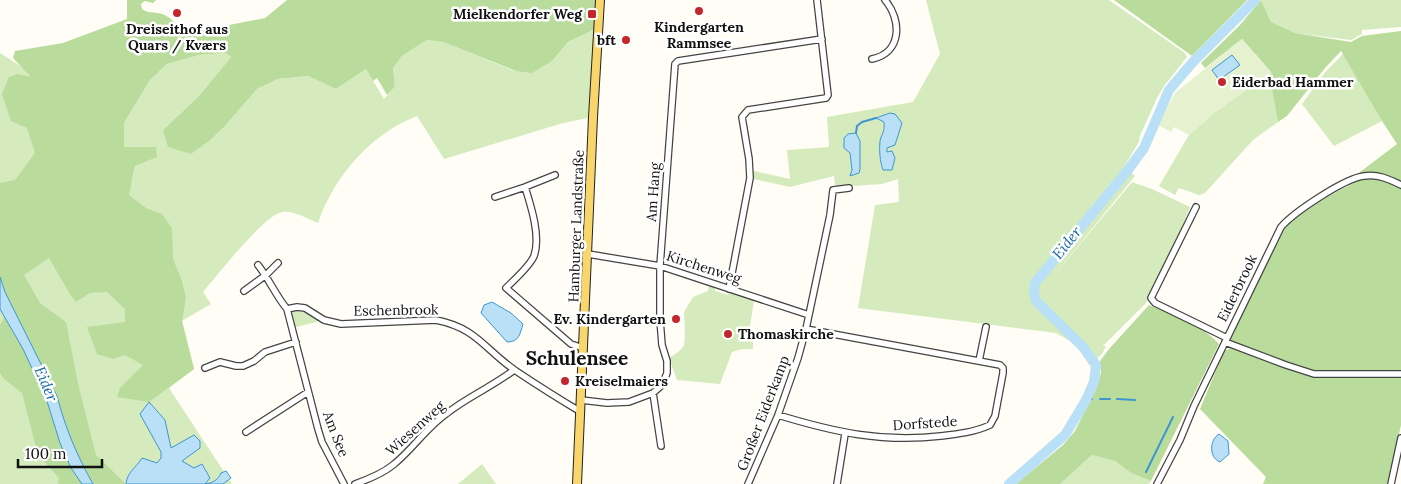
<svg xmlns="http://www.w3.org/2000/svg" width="1401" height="484" viewBox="0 0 1401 484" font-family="Lora,serif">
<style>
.green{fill:#d5ebbd;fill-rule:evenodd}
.forest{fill:#b9dc9c}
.pitch{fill:#e6f2cf}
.water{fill:#b9e0f7;stroke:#3f96cf}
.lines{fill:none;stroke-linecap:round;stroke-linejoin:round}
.stream{stroke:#3f96cf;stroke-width:2}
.river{stroke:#b9e0f7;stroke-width:10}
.minor-casing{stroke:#444;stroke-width:8}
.major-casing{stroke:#222;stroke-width:10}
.minor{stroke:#fff;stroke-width:5.5}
.major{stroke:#f9d66b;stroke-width:8}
.poi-dot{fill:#c4262e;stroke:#fff;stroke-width:2}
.labels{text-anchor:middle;stroke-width:5;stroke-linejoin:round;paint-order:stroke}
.poi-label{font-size:14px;font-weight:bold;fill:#111;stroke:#fff;text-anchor:end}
.street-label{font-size:14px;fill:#111;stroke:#fff}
.water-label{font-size:15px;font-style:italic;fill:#1768a6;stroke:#fff}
.district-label{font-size:19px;font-weight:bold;fill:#111;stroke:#fff}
</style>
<rect width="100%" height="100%" fill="#fffdf5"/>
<path class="green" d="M 926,0 L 1109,0 L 1185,53 L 1187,57 L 1164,86 L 1157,98 L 1139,138 L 1140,140 L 1124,167 L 1135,176 L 1047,284 L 1132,182 L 1152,189 L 1190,207 L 1181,230 L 1146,303 L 1103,346 L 1106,346 L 1102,354 L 1089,365 L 1079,346 L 1056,333 L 858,308 L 875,205 L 899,202 L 898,179 L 882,184 L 838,187 L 835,185 L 834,176 L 790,187 L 750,178 L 750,170 L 790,179 L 787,150 L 829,147 L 827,117 L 913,102 L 940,54 ZM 890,113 L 895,114 L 895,145 L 887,148 L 887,152 L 884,121 L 877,118 Z
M 1261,0 L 1401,0 L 1401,27 L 1362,30 L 1362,34 L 1351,40 L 1295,33 L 1271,22 Z
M 595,29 L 588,118 L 563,123 L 444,159 L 417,116 C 371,134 334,176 318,223 C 308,219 293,210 282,212 C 264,215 217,276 203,292 L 211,304 L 182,321 L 194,369 L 169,388 L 232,484 L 0,484 L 0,53 L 22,67 L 132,182 L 135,166 L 156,157 L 156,147 L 124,147 L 124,123 L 150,80 L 167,64 L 199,55 L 226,53 L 231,57 L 199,96 L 163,130 L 191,154 L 208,142 L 224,127 L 257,89 L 278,79 L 308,76 L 336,89 L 366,69 L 384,99 L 395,87 L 393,68 L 402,56 L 427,40 L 443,42 L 515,71 L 552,61 L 568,42 Z
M 1344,53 L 1382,121 L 1334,146 L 1302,104 L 1326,71 Z
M 1271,72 L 1272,90 L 1278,122 L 1253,140 L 1205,193 L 1199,195 L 1179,188 L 1175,195 L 1159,186 L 1189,135 L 1214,113 Z
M 709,286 L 715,288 L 715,291 L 728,295 L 729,291 L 754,300 L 749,333 L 753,342 L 753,349 L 742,349 L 732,352 L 720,384 L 677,380 L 669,358 L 678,352 L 684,346 L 685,334 L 684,312 L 693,297 L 708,291 Z
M 297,307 L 324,320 L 293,328 L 287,309 Z
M 1092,455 L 1115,461 L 1131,473 L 1151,481 L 1149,484 L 1060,484 Z
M 482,464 L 496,484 L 458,484 Z"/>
<path class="forest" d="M 127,0 L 156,0 L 153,3 L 145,1 L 141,4 L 142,9 C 148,13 151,12 158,13 C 170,15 177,24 183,34 L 265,18 L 287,0 L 598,0 L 595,29 L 568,42 L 552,61 L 532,73 L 516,71 L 443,42 L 427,40 L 402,56 L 393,68 L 395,87 L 387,95 L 377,78 L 373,81 L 366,69 L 336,89 L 308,76 L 278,79 L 257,89 L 224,127 L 208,142 L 191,154 L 168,147 L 163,130 L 199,96 L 231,57 L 226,53 L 199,55 L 167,64 L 150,80 L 124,123 L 124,147 L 156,147 L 157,157 L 135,166 L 129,195 L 146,208 L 162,214 L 172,228 L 173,259 L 182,281 L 186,298 L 182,321 L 194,369 L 149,402 L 117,397 L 120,388 L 143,365 L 125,355 L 113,359 L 97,354 L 87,327 L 125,322 L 125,309 L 107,292 L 90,293 L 76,302 L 71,296 L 49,258 L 24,275 L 40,303 L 66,322 L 79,388 L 96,455 L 126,484 L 58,484 L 59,478 L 38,455 L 22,393 L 4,379 L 0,373 L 0,325 L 8,310 L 0,287 L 0,183 L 15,180 L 35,153 L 27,128 L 11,121 L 2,94 L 9,77 L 18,74 L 31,77 L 13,58 L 15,51 L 63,43 L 127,19 Z
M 1114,0 L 1247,0 L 1192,56 Z
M 1261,0 L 1271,22 L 1295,33 L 1351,42 L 1362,36 L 1401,31 L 1401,425 L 1388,484 L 1263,484 L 1266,477 L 1200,409 L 1224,351 L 1229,349 L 1231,342 L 1230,338 L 1283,229 C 1304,209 1331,194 1358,181 L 1360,172 L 1397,144 L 1382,121 L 1341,51 L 1325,68 L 1287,116 L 1278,122 L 1272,90 L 1271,72 L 1242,39 L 1205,68 L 1201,63 L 1240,25 Z
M 1149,305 C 1171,314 1204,326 1219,344 L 1151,481 L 1131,473 L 1115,461 L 1092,455 L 1060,484 L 1016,484 L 1063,445 L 1075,431 L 1098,384 L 1101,372 L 1100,361 L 1109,349 Z"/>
<path class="pitch" d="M 1242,39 L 1271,72 L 1214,113 L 1189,135 L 1174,127 L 1171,132 L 1158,125 L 1175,93 Z"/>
<path class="water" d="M 1232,55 L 1240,65 L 1219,80 L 1212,70 Z
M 890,113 L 895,114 L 902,123 L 895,145 L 887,148 L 887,152 L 892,151 L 895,158 L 892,170 L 883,170 C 880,162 879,150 880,141 C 882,132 885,133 884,122 L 876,118 Z
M 856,133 L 860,141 L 860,169 L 859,173 L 850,176 L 852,170 L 850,153 L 844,148 L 844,138 L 848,134 Z
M 0,277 L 5,292 L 57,396 C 65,427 77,456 93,484 L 82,484 L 71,468 L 60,443 L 46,398 L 23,349 L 0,309 Z
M 492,302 L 511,313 L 523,324 C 520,334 519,342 507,342 L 481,313 L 484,305 Z
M 149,402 L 165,420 L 171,448 L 194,435 L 200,441 L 200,448 L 182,461 L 194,468 L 202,464 L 210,478 L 205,484 C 213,483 218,480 221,473 L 226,471 L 231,478 L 223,484 L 126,484 C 127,472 136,468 142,458 L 157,463 L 161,458 L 161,452 L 140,414 Z
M 1219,434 L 1228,441 L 1229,454 L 1220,462 C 1209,458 1209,440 1219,434 Z"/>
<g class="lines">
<path class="stream" d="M 856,133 L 857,126 L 862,122 L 876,118
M 1100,399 L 1110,399
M 1117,399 L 1135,400
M 1086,400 L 1092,399
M 1146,472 L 1173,417"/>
<path class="river" d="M 1009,484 L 1065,435 L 1086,400 L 1094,382 L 1096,365 L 1083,347 L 1036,301 L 1034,292 L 1035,283 L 1128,170 L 1144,148 L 1169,90 L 1192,63 L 1255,0"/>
<defs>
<path id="minor" d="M 872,59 C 902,53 902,20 885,0
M 525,187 C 531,206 541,237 534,256 C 530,266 514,280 506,288 L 571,344 L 583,348
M 495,197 L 525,187 L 555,175
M 1196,207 L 1151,298 L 1155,303 L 1227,338
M 588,254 L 660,266 L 809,315
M 258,265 C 269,279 276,296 287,309 L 318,429 L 322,442 L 344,484
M 729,289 L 750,178 L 749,159 L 742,117 L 748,110 L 826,98 L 828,95 L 817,0
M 244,291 L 266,275 L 278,263
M 287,309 L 297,307 L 305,308 L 324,320 L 341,324 L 436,320 C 477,328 485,350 516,371 C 537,385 559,399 581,412
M 1225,342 L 1286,365 L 1314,374 L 1401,374
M 979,361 L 986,327
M 205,368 L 220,362 L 236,366 L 243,366 L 254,361 L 265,352 L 296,342
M 653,393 L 661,446
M 581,400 L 607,403 L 629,402 L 653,393 L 662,385 L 667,373 L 667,361 L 662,345 L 660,320 L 660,266 L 675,64 L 678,61 L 822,39
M 778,415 C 834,432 882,443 941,436 C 958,434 975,432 990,425 L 995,416 L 1003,373 L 1003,368 L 1000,365 L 806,329
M 246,432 L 308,392
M 355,484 C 369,479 382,474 393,465 C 412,450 426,428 446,414 C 467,397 492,387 514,370
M 748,484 L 778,415 L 798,358 L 806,329 L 830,215 L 833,190 L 849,188
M 837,484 L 845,434
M 1157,484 L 1180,440 L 1194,406 L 1281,227 C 1294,212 1345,178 1364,176 C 1378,174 1389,179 1401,185
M 1391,484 L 1401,438"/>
<path id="major" d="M 577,484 L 593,117 L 600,0"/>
</defs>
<use href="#minor" class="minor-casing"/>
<use href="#major" class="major-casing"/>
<use href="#minor" class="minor"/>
<use href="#major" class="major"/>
</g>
<g class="poi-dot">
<circle cx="699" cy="11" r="5"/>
<circle cx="177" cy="13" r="5"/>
<rect x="587" y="9" width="10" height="10" rx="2.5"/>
<circle cx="626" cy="40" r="5"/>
<circle cx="1222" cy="82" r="5"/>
<circle cx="676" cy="319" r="5"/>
<circle cx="728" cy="334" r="5"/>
<circle cx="565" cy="381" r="5"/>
</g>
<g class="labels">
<g class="poi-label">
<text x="582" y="19">Mielkendorfer Weg</text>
<text x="699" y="32" text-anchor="middle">Kindergarten<tspan x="699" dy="16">Rammsee</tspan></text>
<text x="177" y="34" text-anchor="middle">Dreiseithof aus<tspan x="177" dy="16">Quars / Kværs</tspan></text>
<text x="616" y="45">bft</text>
<text x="1232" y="87" text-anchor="start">Eiderbad Hammer</text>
<text x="666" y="324">Ev. Kindergarten</text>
<text x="738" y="339" text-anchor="start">Thomaskirche</text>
<text x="575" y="386" text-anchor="start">Kreiselmaiers</text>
</g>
<g class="street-label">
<text transform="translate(653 192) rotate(-86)" y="5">Am Hang</text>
<text transform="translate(576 226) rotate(-88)" y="5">Hamburger Landstraße</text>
<text transform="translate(704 267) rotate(18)" y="5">Kirchenweg</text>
<text transform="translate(1237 288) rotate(-64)" y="5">Eiderbrook</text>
<text transform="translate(396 310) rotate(-1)" y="5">Eschenbrook</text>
<text transform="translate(763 413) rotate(-69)" y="5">Großer Eiderkamp</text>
<text transform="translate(925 423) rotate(-4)" y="5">Dorfstede</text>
<text transform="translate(415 428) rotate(-42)" y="5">Wiesenweg</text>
<text transform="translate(336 434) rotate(69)" y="5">Am See</text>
</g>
<g class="water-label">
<text transform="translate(1067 243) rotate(-51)" y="5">Eider</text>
<text transform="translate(46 384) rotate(67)" y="5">Eider</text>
</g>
<g class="district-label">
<text x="577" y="365">Schulensee</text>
</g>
</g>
<path d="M18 459v8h84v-8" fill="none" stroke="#111111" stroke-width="2.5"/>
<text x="25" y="459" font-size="15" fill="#111111" stroke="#ffffff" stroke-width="4" paint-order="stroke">100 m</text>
</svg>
